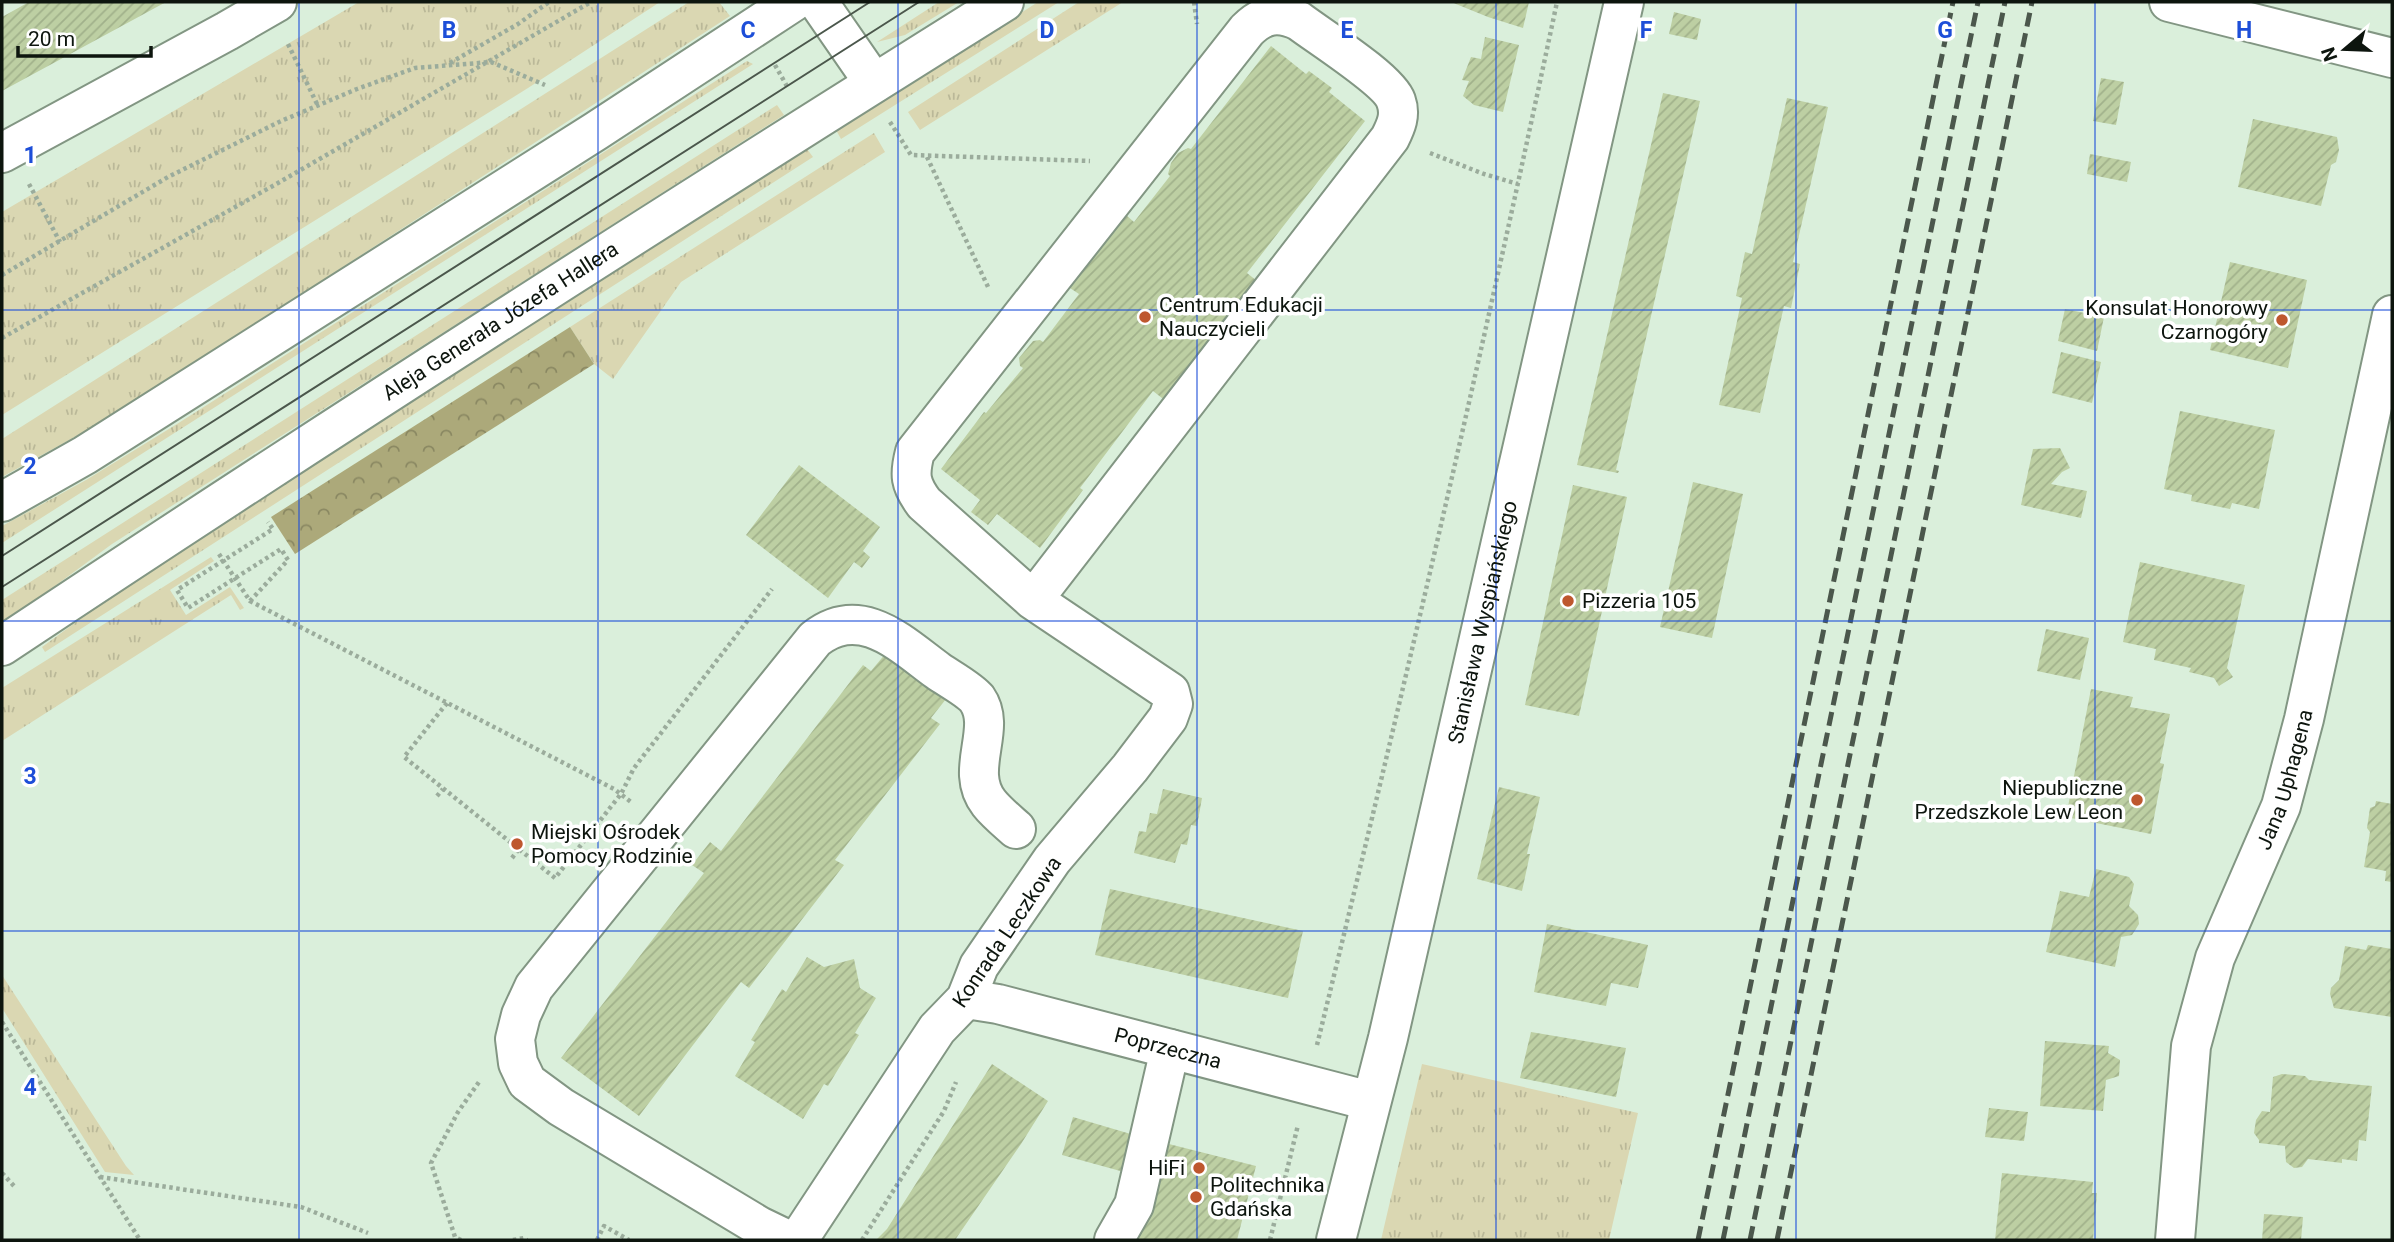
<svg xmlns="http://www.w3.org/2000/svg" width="2394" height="1242" viewBox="0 0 2394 1242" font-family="Roboto,sans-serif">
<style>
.grass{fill:url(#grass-tufts)}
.forest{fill:url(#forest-crowns)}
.building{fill:url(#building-hatch)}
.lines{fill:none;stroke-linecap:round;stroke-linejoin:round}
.minor-casing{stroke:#829683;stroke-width:42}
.major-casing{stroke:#829683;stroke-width:42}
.path{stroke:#9bac9c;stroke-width:4.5;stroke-dasharray:3.5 3.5;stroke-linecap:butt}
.minor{stroke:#fff;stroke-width:38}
.major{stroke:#fff;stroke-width:38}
.tram{stroke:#4b574c;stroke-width:2}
.rail{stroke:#4b574c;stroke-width:5;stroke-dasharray:14 7;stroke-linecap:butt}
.grid{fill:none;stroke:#1d4ed8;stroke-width:2;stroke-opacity:0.55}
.poi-dot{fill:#be572e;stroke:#fff;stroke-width:2.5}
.labels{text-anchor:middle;stroke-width:7;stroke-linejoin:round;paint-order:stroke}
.poi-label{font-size:21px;fill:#0d150e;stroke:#fff;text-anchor:start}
.street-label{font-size:21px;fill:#0d150e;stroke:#fff}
.grid-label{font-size:23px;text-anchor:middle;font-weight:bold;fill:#1d4ed8;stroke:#fff;stroke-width:7;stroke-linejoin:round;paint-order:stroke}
</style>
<defs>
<pattern id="grass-tufts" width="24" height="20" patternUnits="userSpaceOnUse" patternTransform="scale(1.75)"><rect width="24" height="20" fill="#dad7b2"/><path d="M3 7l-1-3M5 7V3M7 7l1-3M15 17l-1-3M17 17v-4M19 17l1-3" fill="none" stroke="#bab898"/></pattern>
<pattern id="forest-crowns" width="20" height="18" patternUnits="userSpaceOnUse" patternTransform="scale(1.75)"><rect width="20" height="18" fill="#aca97a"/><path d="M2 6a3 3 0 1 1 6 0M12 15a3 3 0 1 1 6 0" fill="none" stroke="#8a8862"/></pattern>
<pattern id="building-hatch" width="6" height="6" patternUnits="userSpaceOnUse" patternTransform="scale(1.75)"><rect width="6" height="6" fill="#bdcfa3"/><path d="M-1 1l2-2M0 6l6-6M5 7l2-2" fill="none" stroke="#a1b18b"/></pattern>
</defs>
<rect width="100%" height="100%" fill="#daefdb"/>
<path class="grass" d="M 359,2 L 660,2 L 528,88 L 2,415 L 2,212 Z
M 689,2 L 719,2 L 730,16 L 278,309 L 82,433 L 2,477 L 2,439 Z
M 939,2 L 959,2 L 905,35 L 877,42 Z
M 1038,2 L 1059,2 L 841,139 L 836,130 Z
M 1079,2 L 1123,2 L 920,130 L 908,112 Z
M 747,61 L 753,64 L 2,543 L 2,526 L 86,480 L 177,424 Z
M 777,105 L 784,115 L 112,544 L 2,625 L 2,600 Z
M 874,133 L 885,152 L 681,282 L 613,379 L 594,364 L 570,327 Z
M 807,149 L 813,157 L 45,652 L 42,647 L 106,600 L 233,515 Z
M 211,557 L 214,561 L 170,590 L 186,615 L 230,587 L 244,608 L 240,610 L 231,595 L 2,741 L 2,688 Z
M 2,975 L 126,1166 L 134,1175 L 105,1172 L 2,1008 Z
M 1422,1064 L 1638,1113 L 1609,1240 L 1381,1240 Z"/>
<path class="forest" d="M 570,327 L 594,364 L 295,554 L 271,517 Z"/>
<path class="building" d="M 29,2 L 166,2 L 2,91 L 2,17 Z
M 1451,2 L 1529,2 L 1523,28 L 1488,17 Z
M 1674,12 L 1701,19 L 1697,40 L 1669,34 Z
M 1485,37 L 1519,45 L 1503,112 L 1474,105 L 1463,96 L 1469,81 L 1462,80 L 1471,57 L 1481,59 Z
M 1271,46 L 1306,74 L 1309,71 L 1332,88 L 1329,92 L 1365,121 L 1247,273 L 1257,281 L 1167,402 L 1153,391 L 1080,488 L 1083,490 L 1040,548 L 997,514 L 988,525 L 971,512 L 980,500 L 941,469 L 984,412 L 986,413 L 1023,368 L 1020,366 L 1019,358 L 1033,341 L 1040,340 L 1043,342 L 1079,294 L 1070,288 L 1126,215 L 1134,222 L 1170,176 L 1168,174 L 1171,163 L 1178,153 L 1188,148 L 1191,149 Z
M 2101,78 L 2124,82 L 2116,125 L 2093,121 Z
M 1663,93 L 1700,101 L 1616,470 L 1619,471 L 1618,473 L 1577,465 Z
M 1787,98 L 1828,107 L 1793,262 L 1800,264 L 1791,308 L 1784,306 L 1760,413 L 1719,405 L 1742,298 L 1736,296 L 1745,252 L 1752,254 Z
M 2253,119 L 2337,137 L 2339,150 L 2336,162 L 2331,165 L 2321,206 L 2238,187 Z
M 2090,154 L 2131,162 L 2127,182 L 2087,174 Z
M 2230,262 L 2307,280 L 2288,368 L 2210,350 Z
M 2065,309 L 2104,317 L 2097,351 L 2058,341 Z
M 2061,352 L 2101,362 L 2092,403 L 2052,393 Z
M 2180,411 L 2275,430 L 2259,509 L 2232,503 L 2230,509 L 2191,501 L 2192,495 L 2164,489 Z
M 2060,448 L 2070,468 L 2062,472 L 2051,484 L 2087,491 L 2081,518 L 2021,505 L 2033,449 Z
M 799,465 L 880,527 L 863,551 L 870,557 L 862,568 L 854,562 L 828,598 L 746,535 Z
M 1693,482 L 1743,494 L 1712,638 L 1660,627 Z
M 1573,485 L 1627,497 L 1579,716 L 1525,705 Z
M 2140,562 L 2245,585 L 2227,668 L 2233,677 L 2219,686 L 2214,678 L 2189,672 L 2191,668 L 2154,660 L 2156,649 L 2123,642 Z
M 2046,629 L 2089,638 L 2080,680 L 2037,671 Z
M 886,653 L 946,699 L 931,718 L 940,724 L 835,860 L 844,865 L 749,988 L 741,982 L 639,1116 L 561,1058 L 704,873 L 692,865 L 710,842 L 721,851 L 863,665 L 871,671 Z
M 2091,689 L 2133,697 L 2130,707 L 2170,714 L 2160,763 L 2164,764 L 2151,834 L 2066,817 Z
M 1499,787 L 1540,797 L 1527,854 L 1530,854 L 1522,891 L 1477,879 Z
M 1163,789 L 1202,798 L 1197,826 L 1191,825 L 1187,845 L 1181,844 L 1175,863 L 1134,853 L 1139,831 L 1146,832 L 1150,813 L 1157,814 Z
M 2376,801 L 2392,804 L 2392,882 L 2385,881 L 2386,871 L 2364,867 L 2370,832 L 2367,828 L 2370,808 L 2375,806 Z
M 2096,869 L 2129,877 L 2134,884 L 2129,906 L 2138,915 L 2139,924 L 2132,935 L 2121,937 L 2115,967 L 2046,952 L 2060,891 L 2089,897 Z
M 1110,889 L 1303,931 L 1288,998 L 1095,955 Z
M 1547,924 L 1648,945 L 1638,988 L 1611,983 L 1606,1006 L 1534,992 Z
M 2368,945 L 2392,949 L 2392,1017 L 2334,1008 L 2330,994 L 2331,988 L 2339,980 L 2345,946 L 2366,950 Z
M 807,957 L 824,967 L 854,959 L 860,988 L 876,998 L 855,1033 L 859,1035 L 828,1086 L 824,1084 L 803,1119 L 735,1076 L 755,1042 L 751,1040 L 782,989 L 786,992 Z
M 1531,1032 L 1626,1048 L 1616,1097 L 1520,1078 Z
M 2045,1041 L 2109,1046 L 2108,1053 L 2120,1060 L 2119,1076 L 2106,1080 L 2103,1111 L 2040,1106 Z
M 992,1064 L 1048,1101 L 1021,1144 L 955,1240 L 876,1240 L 887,1229 Z
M 2282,1074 L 2305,1076 L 2309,1080 L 2372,1086 L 2366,1141 L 2359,1140 L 2357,1161 L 2342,1159 L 2342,1163 L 2308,1159 L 2302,1167 L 2294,1168 L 2286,1162 L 2285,1146 L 2259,1143 L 2259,1140 L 2254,1133 L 2256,1120 L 2262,1111 L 2270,1112 L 2273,1077 Z
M 1989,1108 L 2028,1112 L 2024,1141 L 1985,1137 Z
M 1073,1117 L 1134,1135 L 1124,1172 L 1062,1155 Z
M 1161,1142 L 1256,1166 L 1237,1240 L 1136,1240 Z
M 2002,1173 L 2093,1182 L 2092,1193 L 2097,1193 L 2093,1240 L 1995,1240 Z
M 2264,1214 L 2303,1217 L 2301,1240 L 2262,1240 Z"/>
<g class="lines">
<defs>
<g id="minor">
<path d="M 818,2 L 874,83"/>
<path d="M 2169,2 L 2392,58"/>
<path d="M 2,153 L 227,31 L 277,2"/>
<path id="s1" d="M 966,999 L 998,1004 L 1370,1101"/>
<path d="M 788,1240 L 759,1226 L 561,1107 L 527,1082 L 518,1063 L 515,1039 L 521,1015 L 534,987 L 815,639 C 861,603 901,644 938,671 C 948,678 970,690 977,699 C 998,729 963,770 989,803 C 996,812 1007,821 1016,829"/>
<path d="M 798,1240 L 937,1029 L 966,999 L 979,966 L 1052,860 L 1130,768 L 1168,718 L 1173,704 L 1170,692 L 1033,600 L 924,503 C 910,484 909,475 915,452 L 1247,30 C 1263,14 1278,11 1299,21 C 1320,37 1389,80 1396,101 C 1401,115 1396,126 1390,138 L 1033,600"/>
<path d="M 1114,1240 L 1134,1205 L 1170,1049"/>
<path id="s2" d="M 1336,1240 L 1388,1038 L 1624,2"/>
<path id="s3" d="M 2175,1240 L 2191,1046 L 2215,958 L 2281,806 L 2304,719 L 2392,315"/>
</g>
<g id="major">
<path d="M 2,502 L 85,455 L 596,131 L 793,2"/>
<path id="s4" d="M 2,646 C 333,426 667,213 1004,2"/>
</g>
</defs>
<use href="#minor" class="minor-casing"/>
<use href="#major" class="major-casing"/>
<path class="path" d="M 1194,2 L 1197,24
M 288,44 L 318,106
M 450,63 L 518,24 L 549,2
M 775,65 L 788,88
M 890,122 L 911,155 L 1090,161
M 1430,153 L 1484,174 L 1518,184
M 927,157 L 989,289
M 29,184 L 60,242
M 2,275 L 168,177 L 281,121 L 357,89 L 415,68 L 491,62 L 545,85
M 2,338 L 278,183 L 591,2
M 219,554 L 250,601 L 614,789 L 631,802
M 250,601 L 288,560 L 281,549 L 188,608 L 177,590 L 273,529 L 268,522
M 447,703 L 404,757 L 555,878 L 621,794 L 634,768 L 772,589
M 437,796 L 443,789
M 512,858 L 519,849
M 2,1022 L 140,1240
M 1317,1045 C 1402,698 1483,351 1557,2
M 2,1173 L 14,1186
M 100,1177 L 301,1207 L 368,1233
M 461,1240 L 455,1237 L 431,1163 L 458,1112 L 479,1082
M 513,1240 L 524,1238 L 527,1240
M 597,1240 L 604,1226 L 629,1240
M 862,1240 L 944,1111 L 956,1082
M 1270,1240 L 1298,1125"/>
<use href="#minor" class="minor"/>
<use href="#major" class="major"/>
<path class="tram" d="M 2,556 L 870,2
M 2,587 L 919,2"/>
<path class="rail" d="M 1698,1240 L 1953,2
M 1723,1240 L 1978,2
M 1750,1240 L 2005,2
M 1777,1240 L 2032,2"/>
</g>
<path class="grid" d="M 299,2 L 299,1240M 598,2 L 598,1240M 898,2 L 898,1240M 1197,2 L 1197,1240M 1496,2 L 1496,1240M 1796,2 L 1796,1240M 2095,2 L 2095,1240M 2,310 L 2392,310M 2,621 L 2392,621M 2,931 L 2392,931"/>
<g class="poi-dot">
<circle cx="1145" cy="317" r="7"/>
<circle cx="2282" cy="320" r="7"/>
<circle cx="1568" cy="601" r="7"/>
<circle cx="2137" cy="800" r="7"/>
<circle cx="517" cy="844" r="7"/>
<circle cx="1199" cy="1168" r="7"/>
<circle cx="1196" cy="1197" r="7"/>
</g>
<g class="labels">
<g class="poi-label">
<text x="1159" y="312">Centrum Edukacji<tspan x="1159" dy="24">Nauczycieli</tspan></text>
<text x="2268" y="315" text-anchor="end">Konsulat Honorowy<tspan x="2268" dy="24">Czarnogóry</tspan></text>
<text x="1582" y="608">Pizzeria 105</text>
<text x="2123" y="795" text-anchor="end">Niepubliczne<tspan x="2123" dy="24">Przedszkole Lew Leon</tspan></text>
<text x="531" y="839">Miejski Ośrodek<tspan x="531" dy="24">Pomocy Rodzinie</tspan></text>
<text x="1185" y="1175" text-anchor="end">HiFi</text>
<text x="1210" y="1192">Politechnika<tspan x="1210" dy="24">Gdańska</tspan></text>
</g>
<g class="street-label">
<text dy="7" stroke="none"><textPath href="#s4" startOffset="595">Aleja Generała Józefa Hallera</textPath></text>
<text dy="7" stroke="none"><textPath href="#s2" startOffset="635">Stanisława Wyspiańskiego</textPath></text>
<text dy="7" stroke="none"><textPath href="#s3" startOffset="478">Jana Uphagena</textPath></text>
<text transform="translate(1007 932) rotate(-56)" y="7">Konrada Leczkowa</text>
<text dy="7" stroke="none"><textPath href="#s1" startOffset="208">Poprzeczna</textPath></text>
</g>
</g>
<g class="grid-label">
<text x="449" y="38">B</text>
<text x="748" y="38">C</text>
<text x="1047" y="38">D</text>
<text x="1347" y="38">E</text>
<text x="1646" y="38">F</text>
<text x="1945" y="38">G</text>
<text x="2244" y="38">H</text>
<text x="30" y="163">1</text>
<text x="30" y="474">2</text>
<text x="30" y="784">3</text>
<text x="30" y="1095">4</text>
</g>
<rect width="2394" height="1242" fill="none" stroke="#0d150e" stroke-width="7"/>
<g transform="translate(2345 49) rotate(251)" stroke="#ffffff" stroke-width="5" paint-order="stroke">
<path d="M0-5L12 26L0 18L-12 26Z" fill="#0d150e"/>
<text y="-10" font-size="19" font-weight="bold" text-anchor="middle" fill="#0d150e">N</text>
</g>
<path d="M18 46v10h133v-10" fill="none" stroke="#0d150e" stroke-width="3.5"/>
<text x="28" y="46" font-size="21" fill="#0d150e" stroke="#ffffff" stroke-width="5" paint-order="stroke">20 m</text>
</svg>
